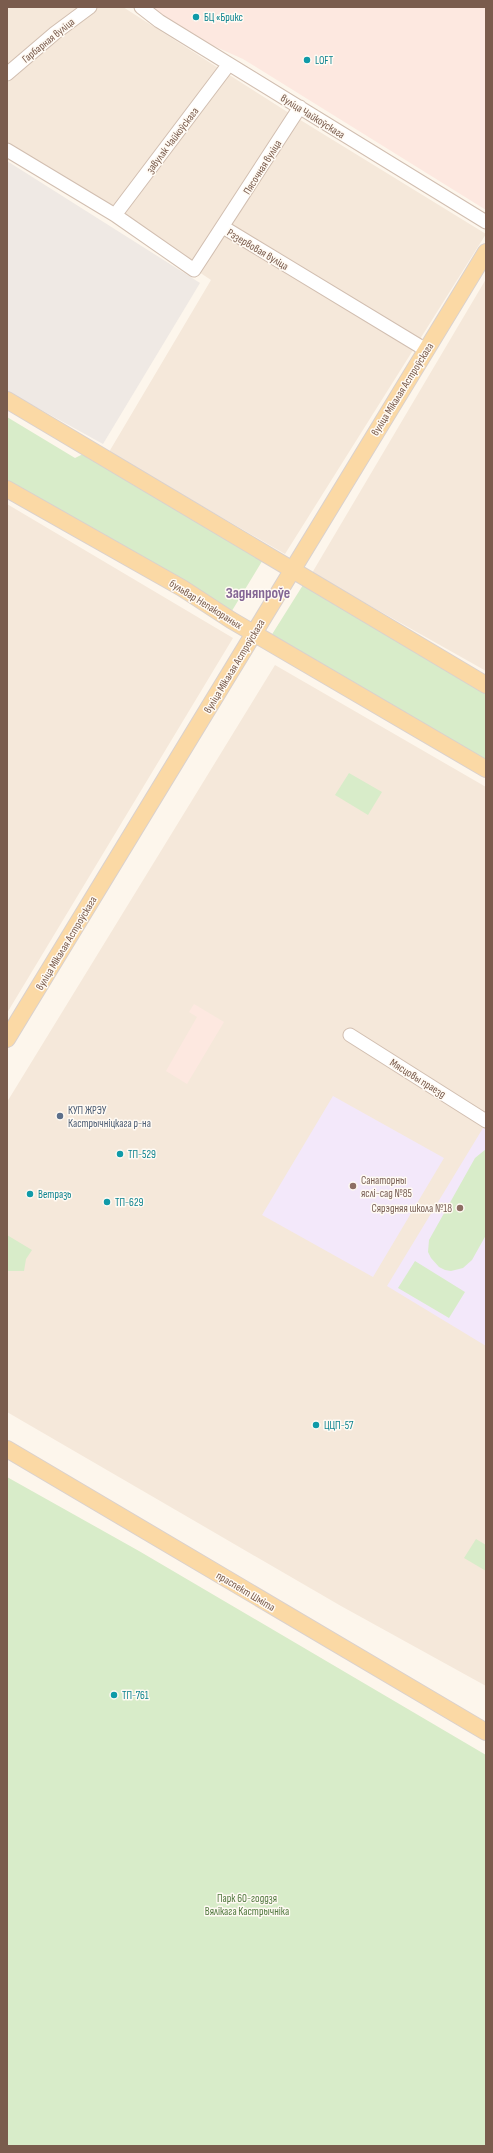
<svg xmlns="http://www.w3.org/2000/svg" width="493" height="2153" viewBox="0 0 493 2153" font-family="'Sofia Sans Condensed',sans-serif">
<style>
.residential{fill:#f5e8da}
.commercial{fill:#fde8e0}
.industrial{fill:#efe9e4}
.education{fill:#f3e8fa}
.green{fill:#d8ecc9}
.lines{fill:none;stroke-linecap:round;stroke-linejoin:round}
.minor-casing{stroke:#d1beb0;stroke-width:15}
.major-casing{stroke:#dad1cd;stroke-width:18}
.minor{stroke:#fff;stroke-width:13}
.major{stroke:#fbd9a5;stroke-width:16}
.culture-dot{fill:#0f9aa8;stroke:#fffaf3;stroke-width:1.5}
.service-dot{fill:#5c6f8a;stroke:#fffaf3;stroke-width:1.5}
.education-dot{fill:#8d6e63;stroke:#fffaf3;stroke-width:1.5}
.labels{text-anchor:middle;stroke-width:3;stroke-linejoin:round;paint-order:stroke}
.culture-label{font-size:11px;fill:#0d838f;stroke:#fffaf3;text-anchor:start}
.street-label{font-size:11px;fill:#7a5c4d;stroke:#fffaf3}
.service-label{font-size:11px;fill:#4e5e75;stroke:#fffaf3;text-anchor:start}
.education-label{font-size:11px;fill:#785e54;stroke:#fffaf3;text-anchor:start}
.park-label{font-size:11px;fill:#537a41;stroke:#fffaf3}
.district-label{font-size:15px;font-weight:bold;fill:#846695;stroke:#fffaf3}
</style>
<rect width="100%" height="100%" fill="#fdf6ec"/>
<path class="residential" d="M 7,7 L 123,7 L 289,113 L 486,234 L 285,554 L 109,452 L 211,280 L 7,144 Z
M 486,279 L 486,671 L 312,573 Z
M 7,504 L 233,638 L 7,1013 Z
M 275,665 L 486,787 L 486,1686 L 341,1606 L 7,1412 L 7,1102 Z"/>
<path class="commercial" d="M 149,7 L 486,7 L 486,210 L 243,59 L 198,39 Z
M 194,1004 L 224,1022 L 187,1084 L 166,1071 L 197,1017 L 189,1012 Z"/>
<path class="industrial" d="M 7,161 L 200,283 L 103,444 L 7,391 Z"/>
<path class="education" d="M 333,1096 L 444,1158 L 373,1277 L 262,1215 Z
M 483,1128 L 486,1129 L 486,1346 L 387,1286 Z"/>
<path class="green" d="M 7,417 L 75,458 L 85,453 L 264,558 L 230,614 L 7,485 Z
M 303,585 L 486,692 L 486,764 L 271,636 Z
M 349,773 L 382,792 L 368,815 L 335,795 Z
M 486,1149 L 486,1235 L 472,1260 L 463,1268 L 451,1271 L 445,1270 L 439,1267 L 431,1258 L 428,1252 L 429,1240 L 475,1158 Z
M 7,1235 L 32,1250 L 26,1259 L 24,1271 L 7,1271 Z
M 415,1261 L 465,1292 L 449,1318 L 398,1288 Z
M 7,1477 L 139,1551 L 486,1755 L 486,2146 L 7,2146 Z
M 476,1539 L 486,1545 L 486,1571 L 464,1558 Z"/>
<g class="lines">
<defs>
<path id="minor" d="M 141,7 L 159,21 L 486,222
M 7,74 L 55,33 L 90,7
M 7,150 L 115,215 L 194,270 L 300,107
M 115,215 L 229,64
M 223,227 L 426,350
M 350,1035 L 486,1121"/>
<path id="major" d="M 7,400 L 486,685
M 7,489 L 182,588 L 231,620 L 486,769
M 7,1039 L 486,252
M 7,1449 L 486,1732"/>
</defs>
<use href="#minor" class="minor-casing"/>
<use href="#major" class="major-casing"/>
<use href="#minor" class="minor"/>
<use href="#major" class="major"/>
</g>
<g class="culture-dot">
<circle cx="196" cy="17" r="4"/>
<circle cx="307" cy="60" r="4"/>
<circle cx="120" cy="1154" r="4"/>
<circle cx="30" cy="1194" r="4"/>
<circle cx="107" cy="1202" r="4"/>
<circle cx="316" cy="1425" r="4"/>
<circle cx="114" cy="1695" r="4"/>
</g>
<circle class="service-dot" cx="60" cy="1116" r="4"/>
<g class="education-dot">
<circle cx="353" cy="1186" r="4"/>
<circle cx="460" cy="1208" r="4"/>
</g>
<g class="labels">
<g class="culture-label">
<text x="204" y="21">БЦ «Брикс</text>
<text x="315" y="64">LOFT</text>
<text x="128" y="1158">ТП-529</text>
<text x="38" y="1198">Ветразь</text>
<text x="115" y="1206">ТП-629</text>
<text x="324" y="1429">ЦЦП-57</text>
<text x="122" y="1699">ТП-761</text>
</g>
<g class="street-label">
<text transform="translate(48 40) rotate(-39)" y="4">Гарбарная вуліца</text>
<text transform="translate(313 116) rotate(32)" y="4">вуліца Чайкоўскага</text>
<text transform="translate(172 140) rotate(-53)" y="4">завулак Чайкоўскага</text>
<text transform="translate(262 167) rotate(-58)" y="4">Пясочная вуліца</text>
<text transform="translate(258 249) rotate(31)" y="4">Рэзервовая вуліца</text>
<text transform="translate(402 389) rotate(-58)" y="4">вуліца Мікалая Астроўскага</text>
<text transform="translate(206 604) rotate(32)" y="4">бульвар Непакораных</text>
<text transform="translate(234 666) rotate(-59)" y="4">вуліца Мікалая Астроўскага</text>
<text transform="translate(66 943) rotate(-59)" y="4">вуліца Мікалая Астроўскага</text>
<text transform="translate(418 1078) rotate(32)" y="4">Мясцовы праезд</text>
<text transform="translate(246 1591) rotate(31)" y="4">праспект Шміта</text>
</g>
<g class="service-label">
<text x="68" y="1114">КУП ЖРЭУ<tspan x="68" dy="13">Кастрычніцкага р-на</tspan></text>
</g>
<g class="education-label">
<text x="361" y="1184">Санаторны<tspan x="361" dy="13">яслі-сад №85</tspan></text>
<text x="452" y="1212" text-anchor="end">Сярэдняя школа №18</text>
</g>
<g class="park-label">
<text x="247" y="1902">Парк 60-годдзя<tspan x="247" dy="13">Вялікага Кастрычніка</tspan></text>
</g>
<g class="district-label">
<text x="258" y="598">Задняпроўе</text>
</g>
</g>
<rect width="493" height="2153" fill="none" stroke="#7a5c4d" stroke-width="16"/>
</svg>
